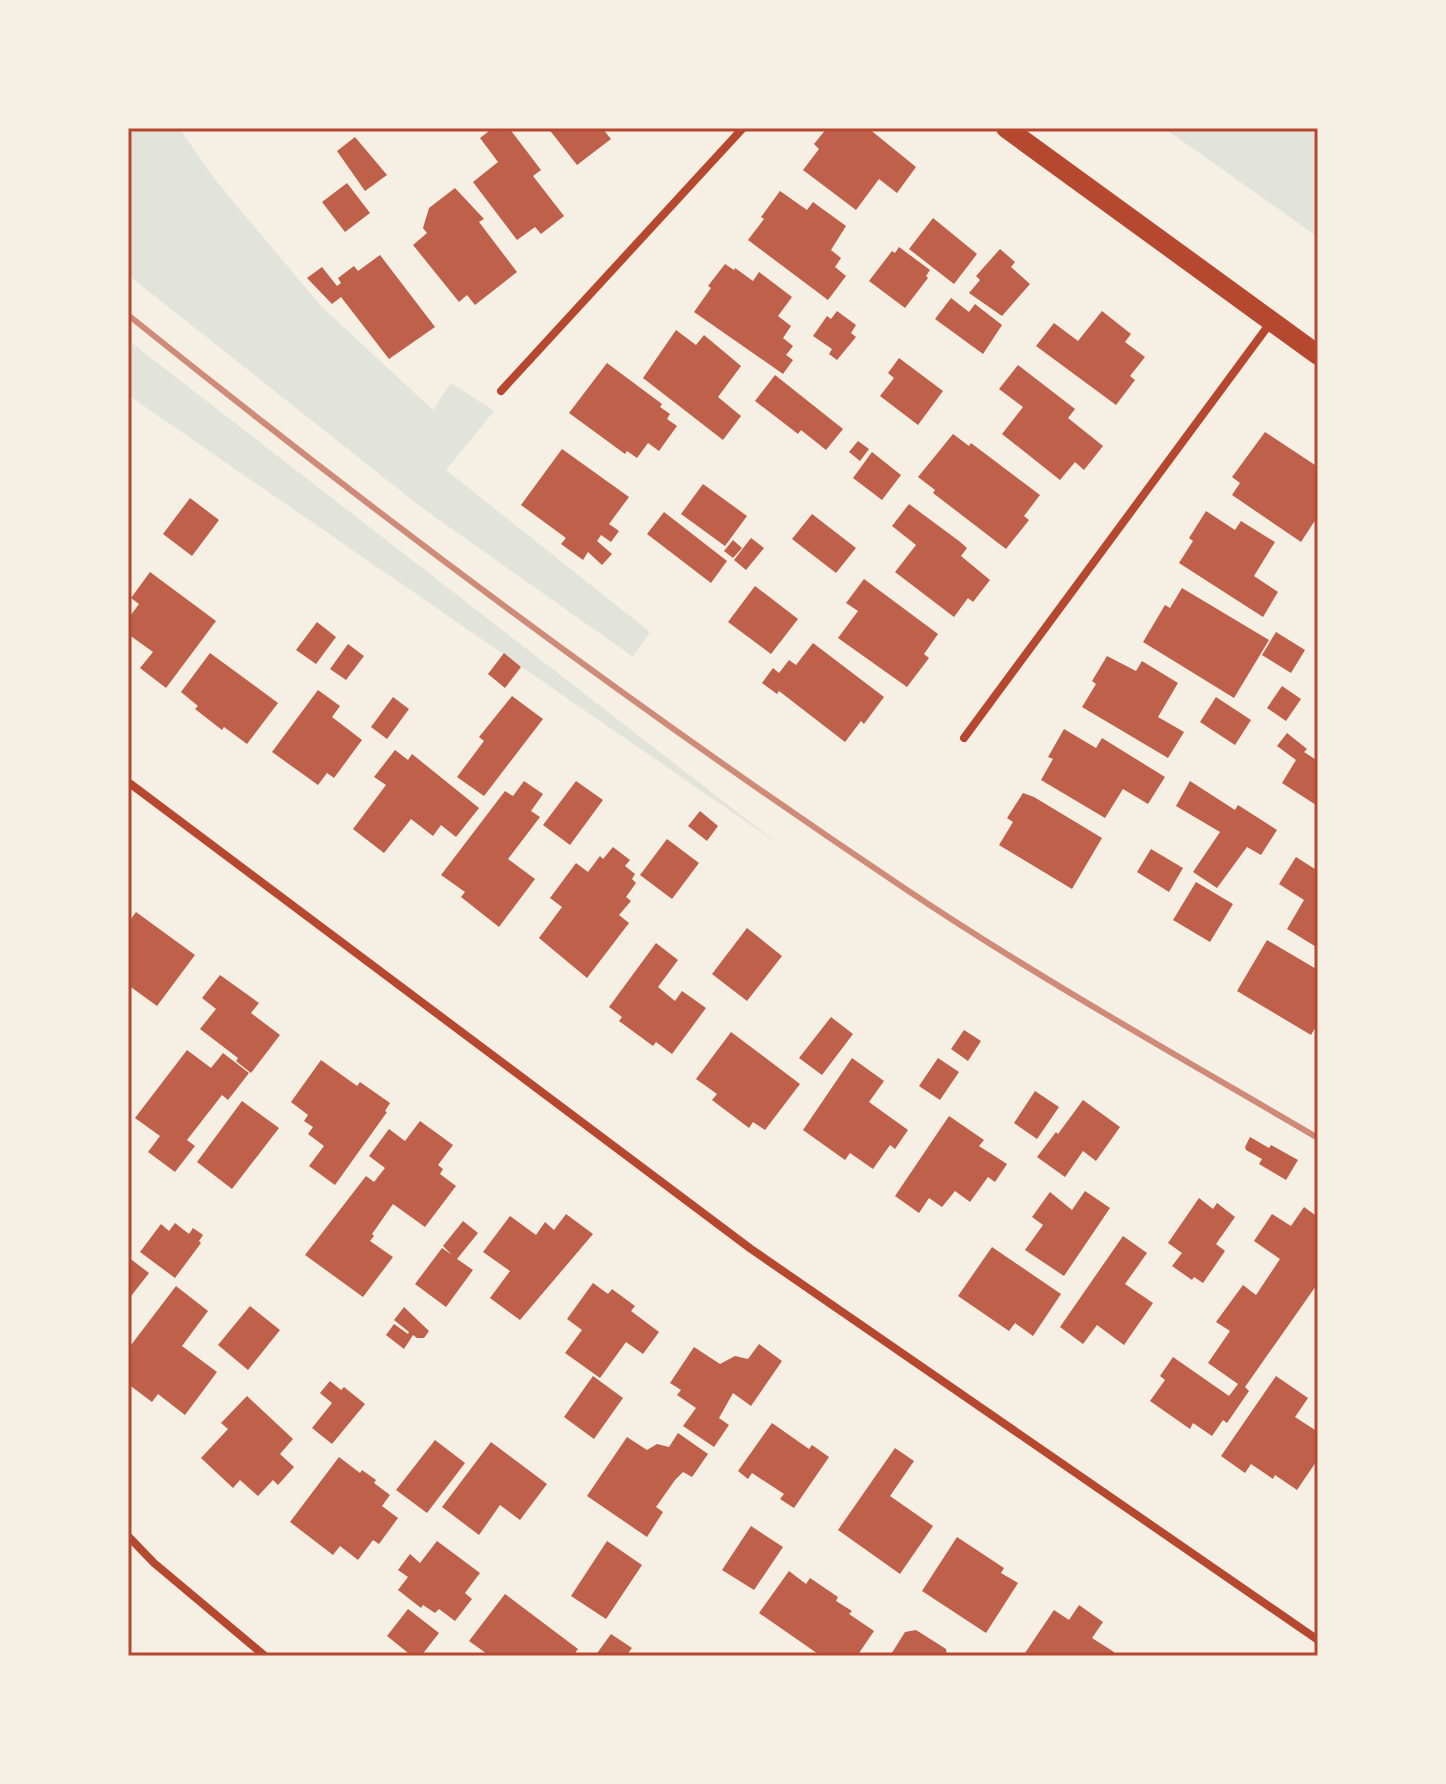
<svg xmlns="http://www.w3.org/2000/svg" width="1446" height="1784" viewBox="0 0 1446 1784" font-family="'Sofia Sans Condensed',sans-serif">
<style>
.green{fill:#e2e4dc}
.building{fill:#bf614a}
.lines{fill:none;stroke-linecap:round;stroke-linejoin:round}
.minor{stroke:#b5482f;stroke-width:8}
.primary{stroke:#b5482f;stroke-width:20}
.rail{stroke:#cf8b77;stroke-width:6}
.neatline{fill:none;stroke:#b5482f;stroke-width:3}
</style>
<rect width="100%" height="100%" fill="#f6efe4"/>
<path class="green" d="M 128,128 L 179,128 L 216,181 L 321,306 L 433,410 L 451,383 L 494,411 L 446,470 L 650,632 L 633,657 L 421,507 L 128,275 Z
M 1164,128 L 1318,128 L 1318,237 Z
M 128,340 L 781,846 L 128,395 Z"/>
<path class="building" d="M 493,128 L 509,128 L 541,170 L 533,176 L 564,216 L 541,234 L 535,227 L 517,240 L 473,182 L 498,162 L 480,138 Z
M 548,128 L 602,128 L 611,139 L 577,165 Z
M 827,128 L 868,128 L 916,167 L 897,193 L 879,179 L 856,210 L 803,170 L 819,149 L 814,144 Z
M 355,137 L 387,175 L 365,191 L 337,151 Z
M 347,183 L 370,213 L 345,232 L 322,202 Z
M 455,188 L 484,219 L 479,222 L 517,272 L 475,305 L 467,295 L 459,302 L 413,245 L 427,233 L 423,228 L 429,208 Z
M 780,191 L 807,210 L 813,202 L 846,226 L 831,250 L 841,258 L 835,267 L 846,276 L 828,300 L 748,240 L 764,219 L 761,217 Z
M 933,218 L 977,254 L 954,284 L 909,249 Z
M 899,247 L 930,270 L 926,276 L 928,278 L 905,308 L 869,281 L 892,251 L 895,253 Z
M 1000,249 L 1015,262 L 1011,267 L 1030,284 L 1002,316 L 969,293 L 980,280 L 976,276 Z
M 380,255 L 435,327 L 389,359 L 341,297 L 332,304 L 307,278 L 322,267 L 337,286 L 341,283 L 338,278 L 354,266 L 358,271 Z
M 725,264 L 734,270 L 735,268 L 753,281 L 759,272 L 792,297 L 778,316 L 791,326 L 783,338 L 793,346 L 786,355 L 793,360 L 783,374 L 694,312 L 711,288 L 708,286 Z
M 951,298 L 969,312 L 975,304 L 1002,325 L 983,354 L 935,319 Z
M 837,311 L 856,325 L 851,333 L 856,337 L 837,360 L 829,354 L 832,349 L 813,336 L 827,316 L 831,319 Z
M 1102,311 L 1131,334 L 1125,342 L 1145,357 L 1130,376 L 1135,380 L 1116,405 L 1036,346 L 1054,323 L 1078,341 Z
M 676,330 L 696,345 L 704,335 L 741,366 L 718,397 L 741,416 L 723,440 L 643,378 Z
M 899,358 L 943,391 L 918,425 L 880,396 L 894,378 L 888,373 Z
M 607,363 L 662,404 L 660,407 L 670,414 L 667,419 L 677,426 L 659,451 L 648,443 L 637,458 L 627,451 L 625,454 L 569,413 Z
M 1018,365 L 1075,409 L 1068,418 L 1103,446 L 1084,470 L 1075,462 L 1060,480 L 1002,434 L 1023,407 L 999,389 Z
M 775,375 L 843,429 L 826,450 L 801,430 L 798,434 L 755,401 Z
M 1265,432 L 1318,467 L 1318,521 L 1316,519 L 1301,542 L 1232,495 L 1240,483 L 1232,477 Z
M 953,434 L 969,446 L 971,443 L 1040,495 L 1024,516 L 1029,520 L 1006,549 L 933,493 L 935,490 L 918,477 Z
M 858,441 L 869,449 L 860,461 L 849,452 Z
M 562,449 L 629,497 L 609,524 L 619,531 L 611,542 L 601,535 L 597,541 L 612,554 L 602,565 L 588,552 L 583,560 L 561,544 L 566,538 L 521,505 Z
M 872,452 L 901,475 L 882,500 L 853,478 Z
M 703,484 L 747,516 L 725,546 L 681,514 Z
M 190,498 L 219,520 L 192,556 L 163,534 Z
M 909,504 L 959,541 L 967,548 L 961,556 L 990,580 L 973,602 L 968,598 L 954,617 L 895,572 L 916,545 L 892,526 Z
M 1206,511 L 1235,530 L 1241,521 L 1275,542 L 1254,576 L 1278,592 L 1263,617 L 1179,563 L 1193,541 L 1189,538 Z
M 664,512 L 727,561 L 711,583 L 647,534 Z
M 812,514 L 856,548 L 836,573 L 792,539 Z
M 751,538 L 764,548 L 746,570 L 734,560 Z
M 733,540 L 742,548 L 733,558 L 724,551 Z
M 150,572 L 216,621 L 166,688 L 140,668 L 153,652 L 128,634 L 128,619 L 139,604 L 131,598 Z
M 864,579 L 938,634 L 924,654 L 929,658 L 907,687 L 838,638 L 858,611 L 846,603 Z
M 755,586 L 798,619 L 771,654 L 728,622 Z
M 1182,588 L 1269,640 L 1234,698 L 1143,642 L 1165,605 L 1170,608 Z
M 317,622 L 336,637 L 316,664 L 296,650 Z
M 1276,632 L 1305,650 L 1291,673 L 1262,655 Z
M 813,643 L 884,697 L 864,724 L 861,721 L 845,742 L 779,691 L 777,694 L 762,683 L 773,668 L 779,673 L 789,660 L 796,665 Z
M 348,644 L 364,656 L 346,680 L 330,669 Z
M 210,653 L 278,703 L 247,744 L 224,727 L 222,730 L 195,709 L 198,706 L 181,692 Z
M 504,653 L 521,667 L 505,688 L 488,674 Z
M 1107,656 L 1136,671 L 1142,661 L 1178,683 L 1158,717 L 1184,732 L 1168,758 L 1082,707 L 1096,684 L 1092,681 Z
M 1282,686 L 1301,699 L 1286,721 L 1267,708 Z
M 318,690 L 340,706 L 332,717 L 362,740 L 334,778 L 327,773 L 318,785 L 272,752 Z
M 512,696 L 543,719 L 484,796 L 457,777 L 484,741 L 479,737 Z
M 393,697 L 409,709 L 387,739 L 371,727 Z
M 1216,697 L 1251,720 L 1235,745 L 1200,722 Z
M 1064,729 L 1096,748 L 1102,738 L 1165,777 L 1148,804 L 1123,789 L 1105,818 L 1041,780 L 1053,759 L 1048,757 Z
M 1287,733 L 1307,749 L 1304,752 L 1318,761 L 1318,801 L 1316,805 L 1282,783 L 1296,760 L 1277,746 Z
M 395,750 L 408,760 L 412,754 L 479,808 L 456,837 L 441,825 L 433,836 L 411,819 L 384,853 L 353,829 L 386,785 L 374,777 Z
M 524,781 L 543,794 L 531,811 L 540,817 L 508,859 L 535,879 L 499,927 L 461,897 L 465,892 L 441,875 L 505,791 L 513,796 Z
M 576,781 L 603,800 L 570,845 L 543,825 Z
M 1190,781 L 1235,810 L 1238,805 L 1277,830 L 1261,855 L 1247,847 L 1217,888 L 1193,872 L 1220,832 L 1176,806 Z
M 1023,793 L 1034,797 L 1102,838 L 1072,889 L 999,845 L 1013,822 L 1007,818 Z
M 700,811 L 718,826 L 707,841 L 688,826 Z
M 667,839 L 699,863 L 672,899 L 640,875 Z
M 613,847 L 630,860 L 625,866 L 635,874 L 632,879 L 636,883 L 626,897 L 631,901 L 619,915 L 629,923 L 587,978 L 539,938 L 562,907 L 550,898 L 576,863 L 588,872 L 600,856 L 603,859 Z
M 1151,849 L 1183,868 L 1169,892 L 1137,872 Z
M 1296,857 L 1318,871 L 1318,948 L 1287,929 L 1304,900 L 1279,884 Z
M 1196,882 L 1233,904 L 1210,942 L 1173,920 Z
M 136,912 L 195,955 L 157,1006 L 128,985 L 128,923 Z
M 747,928 L 782,956 L 747,1001 L 712,974 Z
M 1267,940 L 1318,970 L 1318,1023 L 1311,1035 L 1237,991 Z
M 656,943 L 678,960 L 658,987 L 675,1001 L 682,991 L 706,1008 L 672,1054 L 656,1042 L 653,1046 L 619,1021 L 622,1017 L 609,1007 Z
M 220,975 L 259,1003 L 251,1013 L 280,1035 L 251,1073 L 236,1061 L 238,1058 L 200,1029 L 216,1009 L 202,998 Z
M 831,1017 L 853,1034 L 822,1075 L 799,1058 Z
M 964,1030 L 981,1041 L 968,1061 L 951,1049 Z
M 731,1032 L 800,1084 L 765,1130 L 753,1122 L 749,1128 L 712,1100 L 717,1094 L 696,1079 Z
M 187,1050 L 211,1068 L 223,1053 L 249,1073 L 228,1100 L 222,1095 L 187,1140 L 195,1146 L 175,1172 L 148,1152 L 160,1136 L 135,1118 Z
M 852,1058 L 884,1081 L 869,1102 L 908,1130 L 895,1149 L 890,1145 L 873,1169 L 850,1153 L 845,1160 L 803,1130 Z
M 938,1058 L 959,1072 L 940,1100 L 919,1086 Z
M 321,1060 L 357,1086 L 360,1082 L 390,1103 L 385,1111 L 387,1112 L 335,1185 L 309,1166 L 324,1146 L 308,1134 L 313,1127 L 304,1121 L 308,1115 L 291,1102 Z
M 1035,1091 L 1059,1107 L 1037,1139 L 1014,1123 Z
M 1083,1100 L 1120,1127 L 1096,1161 L 1083,1151 L 1065,1177 L 1037,1157 L 1056,1132 L 1058,1134 Z
M 242,1101 L 279,1128 L 232,1189 L 197,1162 Z
M 949,1116 L 984,1140 L 979,1146 L 1007,1164 L 995,1182 L 988,1177 L 970,1202 L 955,1191 L 942,1207 L 929,1198 L 919,1213 L 895,1196 Z
M 420,1121 L 453,1145 L 438,1165 L 443,1169 L 440,1174 L 456,1186 L 425,1227 L 393,1204 L 372,1234 L 374,1236 L 370,1241 L 393,1257 L 363,1297 L 305,1255 L 366,1176 L 374,1182 L 385,1168 L 369,1156 L 389,1129 L 405,1141 Z
M 1250,1137 L 1269,1148 L 1271,1145 L 1298,1160 L 1286,1180 L 1259,1164 L 1262,1159 L 1246,1150 L 1245,1147 Z
M 1085,1191 L 1110,1208 L 1064,1276 L 1025,1250 L 1043,1225 L 1032,1217 L 1050,1192 L 1072,1210 Z
M 1199,1198 L 1213,1209 L 1217,1203 L 1235,1217 L 1216,1244 L 1225,1251 L 1203,1283 L 1194,1277 L 1192,1280 L 1172,1266 L 1182,1253 L 1168,1243 Z
M 1304,1207 L 1318,1217 L 1318,1283 L 1245,1387 L 1249,1391 L 1227,1423 L 1223,1420 L 1212,1436 L 1193,1423 L 1190,1429 L 1150,1401 L 1165,1380 L 1160,1376 L 1173,1357 L 1229,1396 L 1238,1384 L 1208,1363 L 1230,1331 L 1216,1322 L 1243,1285 L 1256,1295 L 1280,1259 L 1254,1241 L 1272,1214 L 1291,1226 Z
M 566,1214 L 593,1234 L 520,1320 L 490,1298 L 510,1271 L 483,1252 L 510,1216 L 536,1235 L 545,1222 L 554,1230 Z
M 463,1221 L 478,1233 L 457,1259 L 473,1270 L 446,1307 L 415,1284 L 442,1248 L 452,1255 L 443,1246 Z
M 175,1223 L 189,1234 L 193,1228 L 203,1235 L 199,1241 L 201,1243 L 175,1278 L 140,1252 L 161,1224 L 169,1231 Z
M 1123,1236 L 1147,1253 L 1125,1284 L 1153,1303 L 1124,1345 L 1097,1325 L 1083,1344 L 1060,1327 Z
M 992,1247 L 1061,1294 L 1033,1336 L 1015,1323 L 1009,1331 L 958,1296 Z
M 128,1257 L 149,1273 L 128,1300 Z
M 593,1283 L 608,1294 L 612,1289 L 635,1306 L 631,1311 L 659,1332 L 643,1354 L 626,1342 L 600,1378 L 565,1353 L 582,1330 L 567,1319 Z
M 176,1286 L 208,1311 L 182,1346 L 217,1372 L 185,1415 L 158,1394 L 152,1402 L 128,1384 L 128,1349 Z
M 250,1306 L 280,1330 L 248,1370 L 218,1345 Z
M 404,1307 L 429,1331 L 424,1338 L 417,1338 L 413,1335 L 404,1349 L 386,1335 L 394,1324 L 408,1334 L 409,1332 L 394,1320 Z
M 759,1344 L 782,1361 L 751,1406 L 733,1393 L 719,1418 L 729,1425 L 714,1447 L 683,1426 L 696,1408 L 677,1395 L 681,1390 L 670,1383 L 694,1347 L 720,1364 L 735,1356 L 748,1359 Z
M 593,1376 L 623,1398 L 594,1439 L 564,1417 Z
M 1276,1376 L 1308,1398 L 1295,1417 L 1315,1430 L 1318,1426 L 1318,1459 L 1297,1490 L 1275,1475 L 1273,1479 L 1251,1464 L 1245,1473 L 1221,1456 Z
M 330,1381 L 341,1390 L 344,1387 L 365,1404 L 332,1444 L 312,1428 L 332,1403 L 320,1393 Z
M 247,1396 L 293,1439 L 280,1454 L 294,1467 L 278,1485 L 273,1480 L 258,1496 L 240,1480 L 233,1488 L 201,1458 L 228,1429 L 221,1423 Z
M 772,1423 L 809,1449 L 812,1445 L 829,1457 L 794,1508 L 780,1499 L 784,1494 L 752,1473 L 748,1479 L 738,1471 Z
M 678,1433 L 708,1454 L 692,1477 L 683,1472 L 675,1480 L 656,1507 L 663,1512 L 647,1537 L 587,1496 L 627,1437 L 647,1450 L 657,1444 L 669,1447 Z
M 435,1440 L 465,1463 L 427,1513 L 396,1490 Z
M 491,1442 L 547,1484 L 520,1520 L 500,1505 L 479,1535 L 442,1507 Z
M 895,1448 L 914,1461 L 890,1496 L 933,1526 L 900,1574 L 838,1530 Z
M 339,1457 L 360,1473 L 362,1470 L 376,1480 L 374,1483 L 390,1495 L 382,1506 L 398,1518 L 379,1544 L 373,1540 L 358,1560 L 340,1546 L 333,1555 L 290,1522 Z
M 751,1526 L 783,1547 L 754,1590 L 722,1570 Z
M 957,1537 L 1004,1568 L 1001,1573 L 1018,1583 L 986,1633 L 922,1591 Z
M 437,1541 L 480,1573 L 465,1593 L 472,1599 L 455,1621 L 439,1609 L 435,1613 L 423,1605 L 421,1608 L 398,1590 L 408,1577 L 398,1570 L 410,1554 L 420,1563 Z
M 607,1541 L 642,1565 L 606,1619 L 571,1596 Z
M 789,1571 L 806,1584 L 810,1578 L 838,1597 L 836,1601 L 852,1611 L 849,1614 L 874,1631 L 857,1656 L 821,1656 L 759,1613 Z
M 505,1594 L 578,1649 L 573,1656 L 490,1656 L 469,1641 Z
M 1079,1605 L 1103,1622 L 1092,1638 L 1114,1652 L 1112,1656 L 1023,1656 L 1054,1610 L 1069,1620 Z
M 408,1609 L 439,1633 L 421,1656 L 412,1656 L 387,1636 Z
M 916,1630 L 946,1649 L 947,1656 L 890,1656 L 905,1632 Z
M 611,1634 L 632,1648 L 626,1656 L 595,1656 Z"/>
<g class="lines">
<path class="minor" d="M 501,391 L 743,128
M 964,738 L 1271,322
M 128,782 L 751,1249 L 1318,1640
M 128,1536 L 154,1563 L 265,1656"/>
<path class="primary" d="M 1006,128 L 1318,355"/>
<path class="rail" d="M 128,315 C 379,517 639,711 907,890 C 1040,979 1180,1057 1318,1138"/>
</g>
<rect width="1446" height="1784" fill="none" stroke="#f6efe4" stroke-width="260"/>
<rect x="130" y="130" width="1186" height="1524" class="neatline"/>
</svg>
